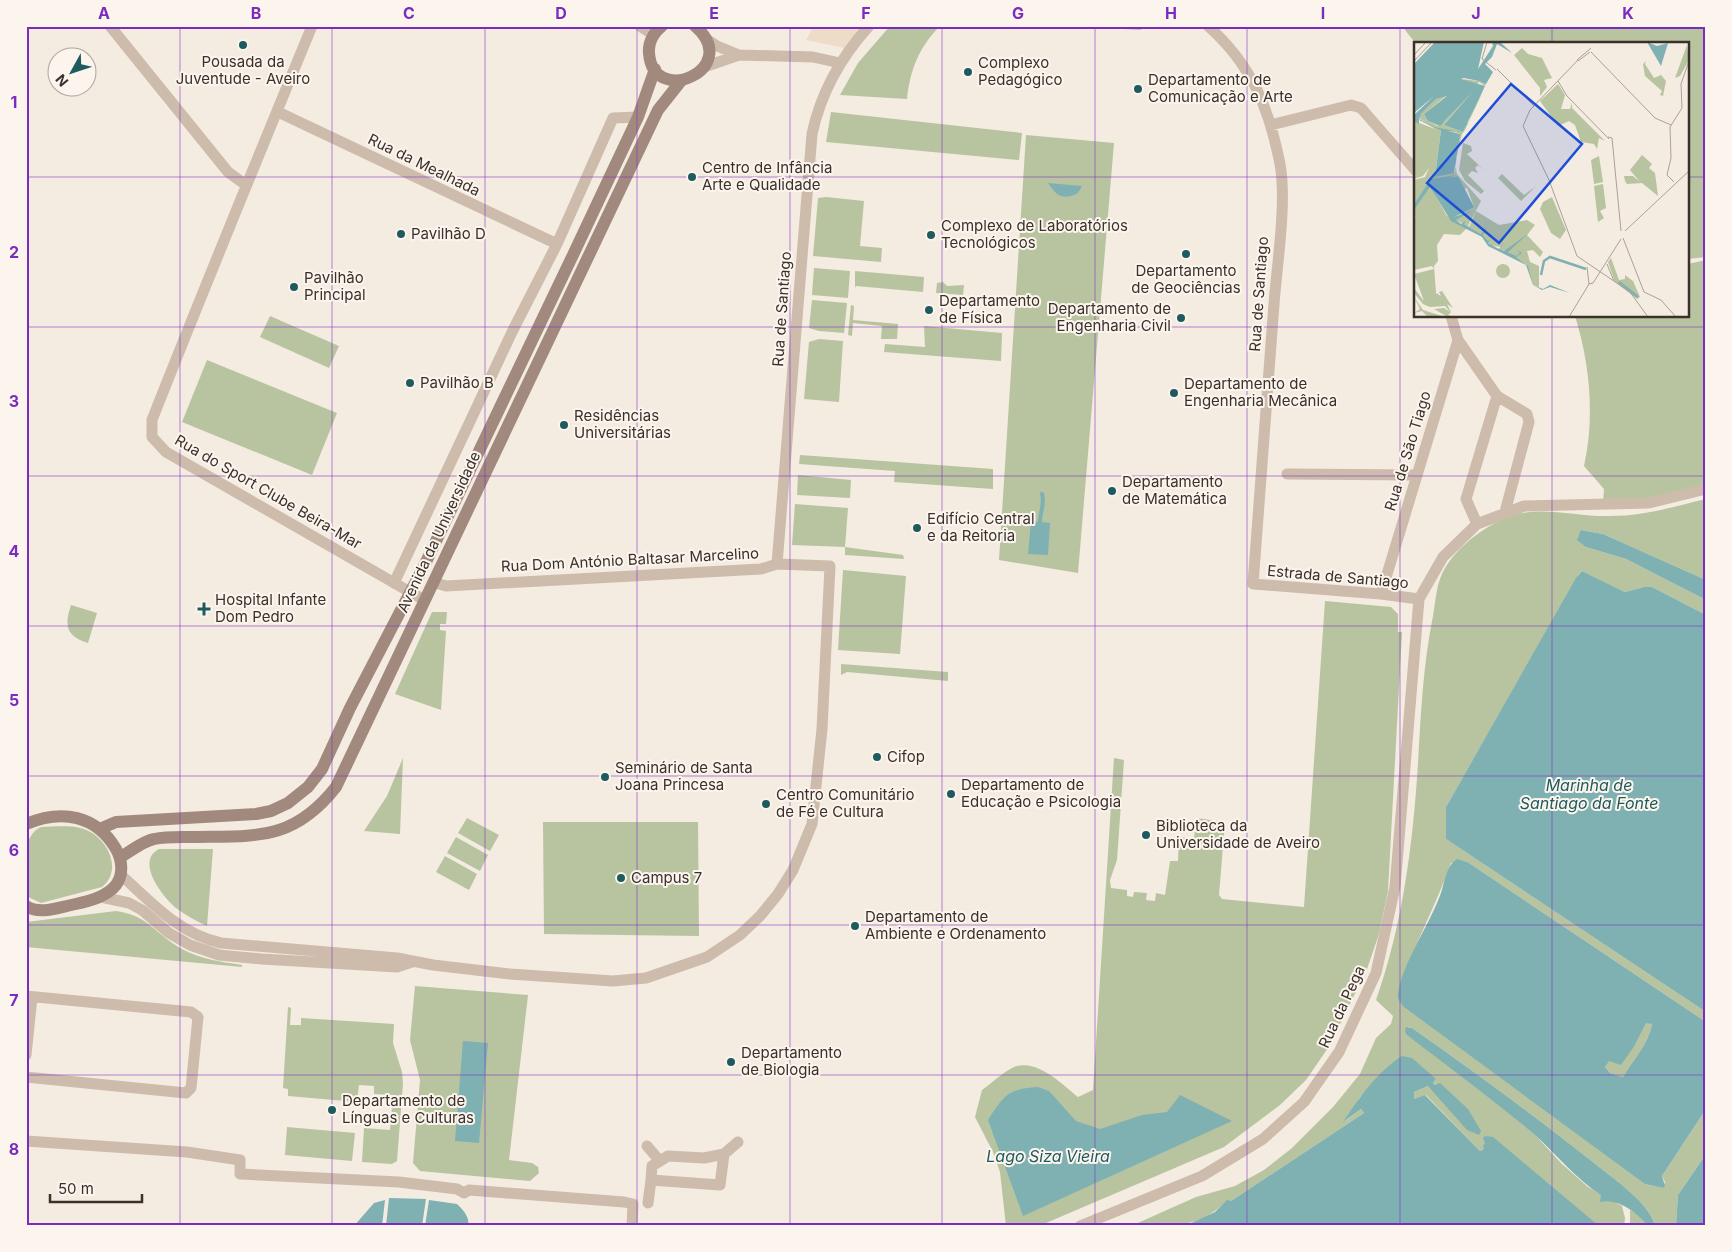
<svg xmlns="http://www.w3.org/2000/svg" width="1732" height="1252" viewBox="0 0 1732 1252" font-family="Inter,sans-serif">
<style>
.green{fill:#b8c4a0}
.plaza{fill:#ecdcc8}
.water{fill:#7fb0b2;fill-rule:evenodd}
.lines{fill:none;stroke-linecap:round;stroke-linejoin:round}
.stream{stroke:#7fb0b2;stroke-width:4}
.street{stroke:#cdbbac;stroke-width:11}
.secondary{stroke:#a18a7d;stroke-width:12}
.grid{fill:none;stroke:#7b2cbf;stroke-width:1;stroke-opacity:0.55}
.poi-dot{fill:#1f5a5e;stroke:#fbf5ee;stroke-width:2}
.labels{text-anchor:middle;stroke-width:4;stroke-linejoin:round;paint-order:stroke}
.poi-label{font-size:15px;fill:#3b302b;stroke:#fbf5ee;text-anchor:start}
.street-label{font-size:15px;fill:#3b302b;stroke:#fbf5ee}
.water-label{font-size:16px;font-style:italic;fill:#1f5a5e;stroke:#fbf5ee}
.inset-river{fill:none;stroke:#7fb0b2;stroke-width:2.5}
.inset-road{fill:none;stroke:#aaa098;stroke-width:1}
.view{fill:#1d4ed8;fill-opacity:0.15;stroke:#1d4ed8;stroke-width:2.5}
.inset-edge{fill:none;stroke:#3b302b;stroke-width:2.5}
.neatline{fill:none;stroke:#7b2cbf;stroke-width:2}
.grid-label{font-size:16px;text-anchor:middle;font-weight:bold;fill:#7b2cbf}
</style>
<rect width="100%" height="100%" fill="#f4ebe1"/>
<path class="green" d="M 890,26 L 940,26 C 919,47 910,70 907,99 L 840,95 L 858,63 Z
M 1070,26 L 1141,26 L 1141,30 Z
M 1402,26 L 1706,26 L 1706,257 L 1688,259 L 1688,44 L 1416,44 Z
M 831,112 L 1022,133 L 1019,160 L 826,142 Z
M 1026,135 L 1114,143 L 1078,573 L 999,560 Z
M 826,197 L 864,201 L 860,246 L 882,248 L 881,262 L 813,256 L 818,198 Z
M 1706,260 L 1706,487 L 1651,500 L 1603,503 L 1604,489 L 1584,466 C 1595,417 1590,364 1575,316 L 1688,316 L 1688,264 Z
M 814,268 L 850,271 L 848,298 L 812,295 Z
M 855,271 L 924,277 L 923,292 L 856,286 L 855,288 Z
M 943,282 L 947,286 L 964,285 L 963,295 L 936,293 L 937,283 Z
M 812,300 L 847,303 L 844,333 L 819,331 L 809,328 Z
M 851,305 L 854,306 L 853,320 L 898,324 L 897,339 L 881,339 L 882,326 L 853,323 L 852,336 L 848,335 Z
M 270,316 L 339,346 L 329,368 L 260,337 Z
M 924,326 L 1002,333 L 1001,361 L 884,352 L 885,344 L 925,347 Z
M 819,339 L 843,341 L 839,402 L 804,399 L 809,342 Z
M 207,360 L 337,413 L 312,475 L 182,422 Z
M 800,455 L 993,469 L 993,489 L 894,482 L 895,471 L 799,464 Z
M 798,475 L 851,480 L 850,498 L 797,495 Z
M 1706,499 L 1706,580 L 1603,534 L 1581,530 L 1586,547 L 1626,559 L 1706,600 L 1706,615 L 1652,587 L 1644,587 L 1625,592 L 1582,571 L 1579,574 L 1446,807 L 1446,839 L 1706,1012 L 1706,1022 L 1469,863 L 1451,863 C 1435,908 1411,950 1398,995 L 1645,1184 L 1663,1188 L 1665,1182 L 1662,1176 L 1706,1109 L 1706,1154 L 1678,1195 L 1676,1226 L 1655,1226 C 1649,1201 1608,1175 1589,1159 C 1531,1113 1472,1070 1412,1028 L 1407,1027 L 1536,1136 L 1562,1164 L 1588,1187 L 1622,1206 L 1625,1218 L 1624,1226 L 1599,1226 L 1485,1143 L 1484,1149 L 1480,1151 L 1426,1095 L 1414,1099 L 1414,1092 L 1428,1086 L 1432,1089 L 1435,1085 L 1433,1083 L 1436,1079 L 1372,1085 L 1360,1097 L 1345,1121 L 1361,1109 L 1364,1113 L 1231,1201 L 1227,1201 C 1196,1230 1171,1226 1131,1226 L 1196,1197 L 1235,1186 L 1264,1170 L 1292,1148 L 1333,1107 L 1360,1074 L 1376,1038 L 1391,1024 L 1393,1016 L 1376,1000 C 1403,924 1413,843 1418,763 C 1421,712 1423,666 1433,616 C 1435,605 1436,590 1440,579 C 1450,552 1479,530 1505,518 C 1538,504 1575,517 1610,516 C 1643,516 1673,507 1706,499 Z
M 795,504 L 848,508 L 845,547 L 903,555 L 904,559 L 845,555 L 845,547 L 792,545 Z
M 843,570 L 906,576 L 900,654 L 838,650 Z
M 1325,601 L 1391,607 L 1398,614 L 1398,632 L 1402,632 L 1388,891 L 1379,934 L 1367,969 L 1330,1045 L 1306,1080 L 1280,1105 L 1224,1147 L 1039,1226 L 1006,1226 L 1000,1172 L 993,1152 L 975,1117 L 982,1090 C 992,1083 1003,1072 1014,1067 C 1037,1058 1062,1084 1078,1097 L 1093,1090 L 1114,758 L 1124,760 L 1117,860 L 1110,880 L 1111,888 L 1127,890 L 1127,896 L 1133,897 L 1134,892 L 1147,893 L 1146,900 L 1155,901 L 1156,893 L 1165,895 L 1170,861 L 1178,861 L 1179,837 L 1194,839 L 1196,818 L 1225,822 L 1219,895 L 1222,899 L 1304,907 Z
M 71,605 L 97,613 L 88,643 C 66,636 64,626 71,605 Z
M 432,612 L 447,612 L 446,624 L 440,624 L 440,630 L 446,631 L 441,710 L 395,694 Z
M 841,664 L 948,672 L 948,681 L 847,672 L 841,675 Z
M 403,758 L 400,834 L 364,831 L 387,796 Z
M 467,818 L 499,835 L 490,851 L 458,833 Z
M 543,822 L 698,822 L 699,936 L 544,934 Z
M 41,827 C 53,827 68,825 80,828 C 105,833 125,869 102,887 L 41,903 L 26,896 C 26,875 18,838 41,827 Z
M 456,837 L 488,855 L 480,871 L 447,853 Z
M 159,849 L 213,849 L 207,926 C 196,921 185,915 176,908 C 162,896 135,861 159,849 Z
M 445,856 L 477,874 L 469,890 L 436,872 Z
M 116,911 C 148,915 155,934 182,949 C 200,959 222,962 242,965 L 242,967 L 26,947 L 26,922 Z
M 415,986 L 528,995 L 509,1160 L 532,1163 L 538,1167 L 539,1173 L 530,1181 L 420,1171 L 413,1163 L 420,1080 L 410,1040 Z
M 288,1007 L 291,1008 L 290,1025 L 301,1025 L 301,1018 L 394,1024 L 393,1043 L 402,1072 L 403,1083 L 397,1161 L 392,1164 L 362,1162 L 364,1128 L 390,1130 L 393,1095 L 374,1094 L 374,1086 L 359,1085 L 357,1102 L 288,1096 L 288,1089 L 283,1088 Z
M 1646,1022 L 1652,1024 C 1649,1043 1633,1060 1623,1077 L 1610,1073 L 1605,1067 L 1609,1060 L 1613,1062 L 1635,1045 Z
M 287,1127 L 355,1133 L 352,1161 L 285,1155 Z
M 1630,1210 L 1640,1215 L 1648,1226 L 1630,1226 Z"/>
<path class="plaza" d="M 814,26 L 862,26 L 845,48 L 806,40 Z"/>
<path class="water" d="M 1048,183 L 1082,186 L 1078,193 C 1064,201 1056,196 1048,183 Z
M 1031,521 L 1050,523 L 1048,555 L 1028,554 Z
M 1581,530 L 1603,534 L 1706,580 L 1706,600 L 1626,559 L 1586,547 L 1577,540 Z
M 1582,571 L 1625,592 L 1644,587 L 1652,587 L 1706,615 L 1706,1012 L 1446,839 L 1446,807 L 1576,578 Z
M 1457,859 L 1469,863 L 1706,1022 L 1706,1109 L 1662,1176 L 1665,1186 L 1663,1188 L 1645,1184 L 1404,1007 C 1400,1002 1397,999 1398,993 C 1404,960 1429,926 1441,893 C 1445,881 1446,866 1457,859 ZM 1646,1023 L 1652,1024 C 1649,1043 1633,1060 1623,1077 L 1610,1073 L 1605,1067 L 1609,1061 L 1621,1065 L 1635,1045 Z
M 1406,1027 L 1412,1028 C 1472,1070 1531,1113 1589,1159 C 1608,1175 1649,1201 1655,1226 L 1648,1226 C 1637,1212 1617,1198 1600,1202 L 1601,1195 C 1576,1179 1558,1156 1536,1136 C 1495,1101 1450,1068 1407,1035 L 1405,1032 Z
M 463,1041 L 488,1043 L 479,1143 L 455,1141 Z
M 1402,1056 L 1412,1058 L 1436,1079 L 1433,1083 L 1435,1085 L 1440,1083 L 1468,1109 L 1481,1131 L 1479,1135 L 1467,1130 L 1428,1086 L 1414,1092 L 1414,1099 L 1425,1095 L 1480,1151 L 1484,1149 L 1483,1146 L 1485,1143 L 1483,1138 L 1485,1136 L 1493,1137 L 1599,1226 L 1185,1226 L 1215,1212 L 1227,1200 L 1231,1201 L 1364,1113 L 1361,1109 L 1343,1122 C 1359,1098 1377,1072 1402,1056 Z
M 1038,1087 L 1049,1091 L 1076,1121 L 1100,1129 L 1142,1115 L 1167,1112 L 1180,1095 L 1232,1121 L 1023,1216 L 988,1120 C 1004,1095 1008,1089 1038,1087 Z
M 1706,1154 L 1706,1226 L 1676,1226 L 1678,1195 Z
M 389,1198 L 426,1199 L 422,1226 L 386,1226 Z
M 385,1200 L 382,1226 L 354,1226 L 374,1203 Z
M 429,1200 L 457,1204 C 463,1210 470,1217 468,1226 L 425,1226 Z"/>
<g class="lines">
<path class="stream" d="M 1040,522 C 1040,512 1045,504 1042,494"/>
<path class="street" d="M 110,26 L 228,172 L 246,185
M 312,26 C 258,157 204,288 152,420 L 152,437 L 166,452 L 424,600
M 640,26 L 654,35
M 1208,26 C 1252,65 1269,108 1280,164 C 1287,202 1277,264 1274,304 C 1267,397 1260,491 1253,584 L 1381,594 L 1419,599
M 705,38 L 717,46 L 739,55
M 704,67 L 739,55 L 813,57 L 840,63
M 278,112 L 557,244
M 1271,125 L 1351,105 L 1361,108 L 1416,171
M 1458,340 L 1497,396 L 1527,414 L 1529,422 L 1505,512
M 1287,474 L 1416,475
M 1477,524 L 1466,499 L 1497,396
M 777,564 L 812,134 C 821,92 840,58 869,26
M 394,583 L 513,330 L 557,244 L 613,118 L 638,117
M 1381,594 L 1458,340 L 1451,316
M 121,875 C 151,902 179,934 221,943 L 397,958 L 433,965 L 510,974 L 613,981 L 646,978 L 707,957 L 740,935 L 760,916 L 778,894 L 793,870 L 812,824 L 822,729 L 830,566 L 777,564 L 761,569 L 446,586 L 433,582
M 101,897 L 129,903 L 142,910 L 169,933 L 190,945 L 219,955 L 262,959 L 397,967 L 412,962
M 26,996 L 191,1012 L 198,1017 L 191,1088 L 186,1093 L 26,1077
M 26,1055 L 32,997
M 26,1141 L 187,1152 L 240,1160 L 240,1174 L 399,1182 L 457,1189 L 464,1193 L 469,1190 L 624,1202 L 633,1204 L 632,1226
M 647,1146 L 659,1160
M 724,1154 L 738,1142
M 648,1203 L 651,1180 L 720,1185 L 724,1154 L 704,1158 L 668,1156 L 652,1166 L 651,1180
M 1080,1226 L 1202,1176 L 1263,1139 L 1304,1102 L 1339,1052 L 1376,973 L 1395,887 L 1419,599 L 1443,557 L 1477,524 L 1524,506 L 1649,503 L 1706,489"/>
<path class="secondary" d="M 662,26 C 654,32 648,42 649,53 C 653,109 744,68 695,26
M 26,824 C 62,809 96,815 116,849 C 122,860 124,874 116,885 C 105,899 83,902 67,906 C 54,909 38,914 26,906
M 102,828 L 116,822 L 256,814 L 271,811 L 288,803 L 308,787 L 322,769 L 350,708 L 426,562 L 572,257 L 638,117 L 655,69
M 121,857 C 131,851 143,841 154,839 C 168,836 183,837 196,837 C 259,836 294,840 336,787 L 658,110 L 681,81"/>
</g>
<path class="grid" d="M 180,26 L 180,1226M 332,26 L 332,1226M 485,26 L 485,1226M 637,26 L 637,1226M 790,26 L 790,1226M 942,26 L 942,1226M 1095,26 L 1095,1226M 1247,26 L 1247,1226M 1400,26 L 1400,1226M 1552,26 L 1552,44M 26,177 L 1416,177M 1688,177 L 1706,177M 1552,316 L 1552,1226M 26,327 L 1706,327M 26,476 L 1706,476M 26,626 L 1706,626M 26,776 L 1706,776M 26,925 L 1706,925M 26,1075 L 1706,1075"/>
<g class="poi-dot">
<circle cx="243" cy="45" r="5"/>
<circle cx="968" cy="72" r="5"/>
<circle cx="1138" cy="89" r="5"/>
<circle cx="692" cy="177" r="5"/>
<circle cx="401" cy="234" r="5"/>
<circle cx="931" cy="235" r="5"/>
<circle cx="1186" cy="254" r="5"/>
<circle cx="294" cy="287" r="5"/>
<circle cx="929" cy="310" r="5"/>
<circle cx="1181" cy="318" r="5"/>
<circle cx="410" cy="383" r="5"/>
<circle cx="1174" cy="393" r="5"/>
<circle cx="564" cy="425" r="5"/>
<circle cx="1112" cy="491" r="5"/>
<circle cx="917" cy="528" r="5"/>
<path d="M201.5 601.5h5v5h5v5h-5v5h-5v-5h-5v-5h5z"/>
<circle cx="877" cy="757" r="5"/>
<circle cx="605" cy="777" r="5"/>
<circle cx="951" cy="794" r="5"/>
<circle cx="766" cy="804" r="5"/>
<circle cx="1146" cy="835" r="5"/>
<circle cx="621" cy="878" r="5"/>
<circle cx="855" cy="926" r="5"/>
<circle cx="731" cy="1062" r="5"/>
<circle cx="332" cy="1110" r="5"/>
</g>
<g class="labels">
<g class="poi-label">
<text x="243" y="67" text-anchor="middle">Pousada da<tspan x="243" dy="17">Juventude - Aveiro</tspan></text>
<text x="978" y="68">Complexo<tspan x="978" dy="17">Pedagógico</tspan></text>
<text x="1148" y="85">Departamento de<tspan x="1148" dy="17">Comunicação e Arte</tspan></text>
<text x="702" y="173">Centro de Infância<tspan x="702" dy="17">Arte e Qualidade</tspan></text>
<text x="941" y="231">Complexo de Laboratórios<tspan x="941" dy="17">Tecnológicos</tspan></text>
<text x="411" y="239">Pavilhão D</text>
<text x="1186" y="276" text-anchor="middle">Departamento<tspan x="1186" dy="17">de Geociências</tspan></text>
<text x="304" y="283">Pavilhão<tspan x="304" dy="17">Principal</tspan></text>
<text x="939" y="306">Departamento<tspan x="939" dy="17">de Física</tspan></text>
<text x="1171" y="314" text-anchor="end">Departamento de<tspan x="1171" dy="17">Engenharia Civil</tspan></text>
<text x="420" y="388">Pavilhão B</text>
<text x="1184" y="389">Departamento de<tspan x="1184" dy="17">Engenharia Mecânica</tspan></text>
<text x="574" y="421">Residências<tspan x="574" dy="17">Universitárias</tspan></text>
<text x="1122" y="487">Departamento<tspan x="1122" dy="17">de Matemática</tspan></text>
<text x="927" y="524">Edifício Central<tspan x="927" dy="17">e da Reitoria</tspan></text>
<text x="215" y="605">Hospital Infante<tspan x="215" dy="17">Dom Pedro</tspan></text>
<text x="887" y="762">Cifop</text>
<text x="615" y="773">Seminário de Santa<tspan x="615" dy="17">Joana Princesa</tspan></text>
<text x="961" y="790">Departamento de<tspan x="961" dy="17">Educação e Psicologia</tspan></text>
<text x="776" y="800">Centro Comunitário<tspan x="776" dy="17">de Fé e Cultura</tspan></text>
<text x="1156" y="831">Biblioteca da<tspan x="1156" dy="17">Universidade de Aveiro</tspan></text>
<text x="631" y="883">Campus 7</text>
<text x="865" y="922">Departamento de<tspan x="865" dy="17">Ambiente e Ordenamento</tspan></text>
<text x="741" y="1058">Departamento<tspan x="741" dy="17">de Biologia</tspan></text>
<text x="342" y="1106">Departamento de<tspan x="342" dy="17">Línguas e Culturas</tspan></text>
</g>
<g class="street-label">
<text transform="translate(424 165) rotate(26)" y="5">Rua da Mealhada</text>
<text transform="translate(1259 294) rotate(-86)" y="5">Rua de Santiago</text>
<text transform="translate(782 309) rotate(-86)" y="5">Rua de Santiago</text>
<text transform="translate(1408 451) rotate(-73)" y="5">Rua de São Tiago</text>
<text transform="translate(268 492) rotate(30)" y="5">Rua do Sport Clube Beira-Mar</text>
<text transform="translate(439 532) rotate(-65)" y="5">Avenida da Universidade</text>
<text transform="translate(630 560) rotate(-3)" y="5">Rua Dom António Baltasar Marcelino</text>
<text transform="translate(1338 577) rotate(5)" y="5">Estrada de Santiago</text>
<text transform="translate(1342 1007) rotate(-65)" y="5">Rua da Pega</text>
</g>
<g class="water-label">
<text x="1589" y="791">Marinha de<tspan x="1589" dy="18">Santiago da Fonte</tspan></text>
<text x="1048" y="1162">Lago Siza Vieira</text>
</g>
</g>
<g transform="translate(1414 42)">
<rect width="275" height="275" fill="#f4ebe1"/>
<path d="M 273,3 L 275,18 L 266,34 L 261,36 ZM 108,6 L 114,12 L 128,16 L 138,36 L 130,38 L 133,45 L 126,54 L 126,46 L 100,13 ZM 232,19 L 231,22 L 240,36 L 247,33 L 252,39 L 249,54 L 246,53 L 248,49 L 231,34 L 229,22 ZM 48,37 L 65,39 L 72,42 L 71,44 L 65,40 L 59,49 L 30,83 L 49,90 L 52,83 L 35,77 L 54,81 L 63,59 L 69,49 L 51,88 L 48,92 L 41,121 L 43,132 L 67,159 L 54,184 L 41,178 L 62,167 L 35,176 L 17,138 L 0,162 L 0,138 L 11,135 L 15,126 L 9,134 L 0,137 L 0,79 L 21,87 L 5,76 L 7,72 L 22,57 L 33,53 L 10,72 L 14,79 L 24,84 L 31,79 L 59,48 L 49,37 L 39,46 ZM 27,88 L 45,91 L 41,130 L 21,134 ZM 44,134 L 48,145 L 25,151 L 21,141 ZM 53,146 L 60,165 L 35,171 L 26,156 ZM 144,42 L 151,53 L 147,67 L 156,67 L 158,61 L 158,66 L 191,99 L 185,96 L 183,107 L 180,102 L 167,100 L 161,83 L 155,79 L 144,84 L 126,59 ZM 49,101 L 57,104 L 58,109 L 53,112 L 71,129 L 64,123 L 61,126 L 64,131 L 58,129 L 54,133 L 70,149 L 67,152 L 51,139 L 45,128 ZM 228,113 L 238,122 L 235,126 L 241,131 L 244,154 L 228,141 L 213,142 L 211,139 L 210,134 L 219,134 L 226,140 L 216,128 ZM 185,114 L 189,140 L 180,142 L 177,118 ZM 88,132 L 110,153 L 122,144 L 107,159 L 84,136 ZM 189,142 L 192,166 L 186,169 L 190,176 L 184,180 L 180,144 ZM 16,144 L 33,174 L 53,186 L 46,193 L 30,192 L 23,203 L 24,219 L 20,224 L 22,251 L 27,254 L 25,250 L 28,249 L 39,266 L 33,262 L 37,270 L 34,273 L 40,275 L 34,275 L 20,267 L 30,266 L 36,270 L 31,264 L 16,265 L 9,262 L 0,251 L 0,246 L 10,259 L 0,232 L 20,227 L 18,224 L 0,228 L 0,175 L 3,174 L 0,174 L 0,168 ZM 138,155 L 152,188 L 146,197 L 137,191 L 126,167 L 129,160 ZM 62,169 L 85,183 L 113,178 L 121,183 L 113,193 L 129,210 L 126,215 L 119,208 L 113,209 L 116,220 L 125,224 L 125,245 L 119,243 L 113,223 L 93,209 L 86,208 L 87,205 L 76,203 L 70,194 L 55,185 ZM 197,216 L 205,238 L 211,237 L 211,233 L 219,239 L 226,255 L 223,257 L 201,240 L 194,220 ZM82 229a7 7 0 1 1 14 0a7 7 0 1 1-14 0ZM 0,255 L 9,268 L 31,275 L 14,275 L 8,269 L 0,271 L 6,267 Z" fill="#b8c4a0" fill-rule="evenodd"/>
<path d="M 21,0 L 70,0 L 64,27 L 79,4 L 78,0 L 86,0 L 98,11 L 83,2 L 78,15 L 71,22 L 79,30 L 72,42 L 65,39 L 50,36 L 47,37 L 71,44 L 49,90 L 30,83 L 59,49 L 26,84 L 14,79 L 10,72 L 33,54 L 22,57 L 7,72 L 5,77 L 20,85 L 41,89 L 44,89 L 47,91 L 42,89 L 34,89 L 46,92 L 40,131 L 21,135 L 27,88 L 19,85 L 5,78 L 5,82 L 0,79 L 0,73 L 20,54 L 0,71 L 0,22 ZM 233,0 L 243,4 L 254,1 L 247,24 ZM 42,133 L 34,136 L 44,134 L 60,165 L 40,175 L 62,167 L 42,178 L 47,182 L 52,179 L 50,182 L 67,192 L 73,185 L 69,193 L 74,199 L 77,197 L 74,201 L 85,207 L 91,200 L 86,207 L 90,209 L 115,191 L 94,210 L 102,214 L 106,211 L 103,208 L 108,211 L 102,215 L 114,224 L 118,239 L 127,233 L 118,239 L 119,243 L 129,247 L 136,243 L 156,251 L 136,245 L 128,248 L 119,243 L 112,223 L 74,204 L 68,195 L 37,179 L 16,145 L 0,168 L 0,162 L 17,137 Z" fill="#7fb0b2"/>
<path class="inset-river" d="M 127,233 L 130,219 L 136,215 L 172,227M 205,240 L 224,255"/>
<path class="inset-road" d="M 73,0 L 68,17 L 82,28M 177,10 L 241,76 L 257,83M 0,13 L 12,0M 163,18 L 177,6M 164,18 L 116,68 L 109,84 L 135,138 L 163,214 L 216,250 L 234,275M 0,19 L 18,0M 164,19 L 176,10M 83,27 L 120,64M 144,39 L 153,54 L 195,97M 194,95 L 198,96 L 207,189M 260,140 L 253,133 L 257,116 L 256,85 L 268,66 L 267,42 L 275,19M 211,189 L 275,129M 209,196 L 230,250 L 247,258 L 262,275M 193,222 L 200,239M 173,225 L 175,242M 175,242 L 179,241 L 207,197M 155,275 L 175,242"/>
<path class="view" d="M 97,42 L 168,102 L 85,201 L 13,141 Z"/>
<rect width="275" height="275" class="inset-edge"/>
</g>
<rect width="1732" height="1252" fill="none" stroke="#fbf5ee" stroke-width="55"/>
<g transform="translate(72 72) rotate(230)"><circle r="24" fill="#fbf5ee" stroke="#aea6a0"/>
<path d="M0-4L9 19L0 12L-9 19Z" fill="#1f5a5e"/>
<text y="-8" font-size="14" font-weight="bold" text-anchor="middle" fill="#3b302b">N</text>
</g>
<path d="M50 1194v8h92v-8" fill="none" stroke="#3b302b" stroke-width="2.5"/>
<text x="58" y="1194" font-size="15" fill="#3b302b" stroke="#fbf5ee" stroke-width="4" paint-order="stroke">50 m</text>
<rect x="28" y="28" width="1676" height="1196" class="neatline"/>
<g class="grid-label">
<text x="104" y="19">A</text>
<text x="256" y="19">B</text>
<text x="409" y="19">C</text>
<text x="561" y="19">D</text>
<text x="714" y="19">E</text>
<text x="866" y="19">F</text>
<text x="1018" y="19">G</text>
<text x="1171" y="19">H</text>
<text x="1323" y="19">I</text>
<text x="1476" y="19">J</text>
<text x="1628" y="19">K</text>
<text x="14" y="108">1</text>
<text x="14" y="258">2</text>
<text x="14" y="407">3</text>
<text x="14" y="557">4</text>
<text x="14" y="706">5</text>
<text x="14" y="856">6</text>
<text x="14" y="1006">7</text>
<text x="14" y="1155">8</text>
</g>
</svg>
